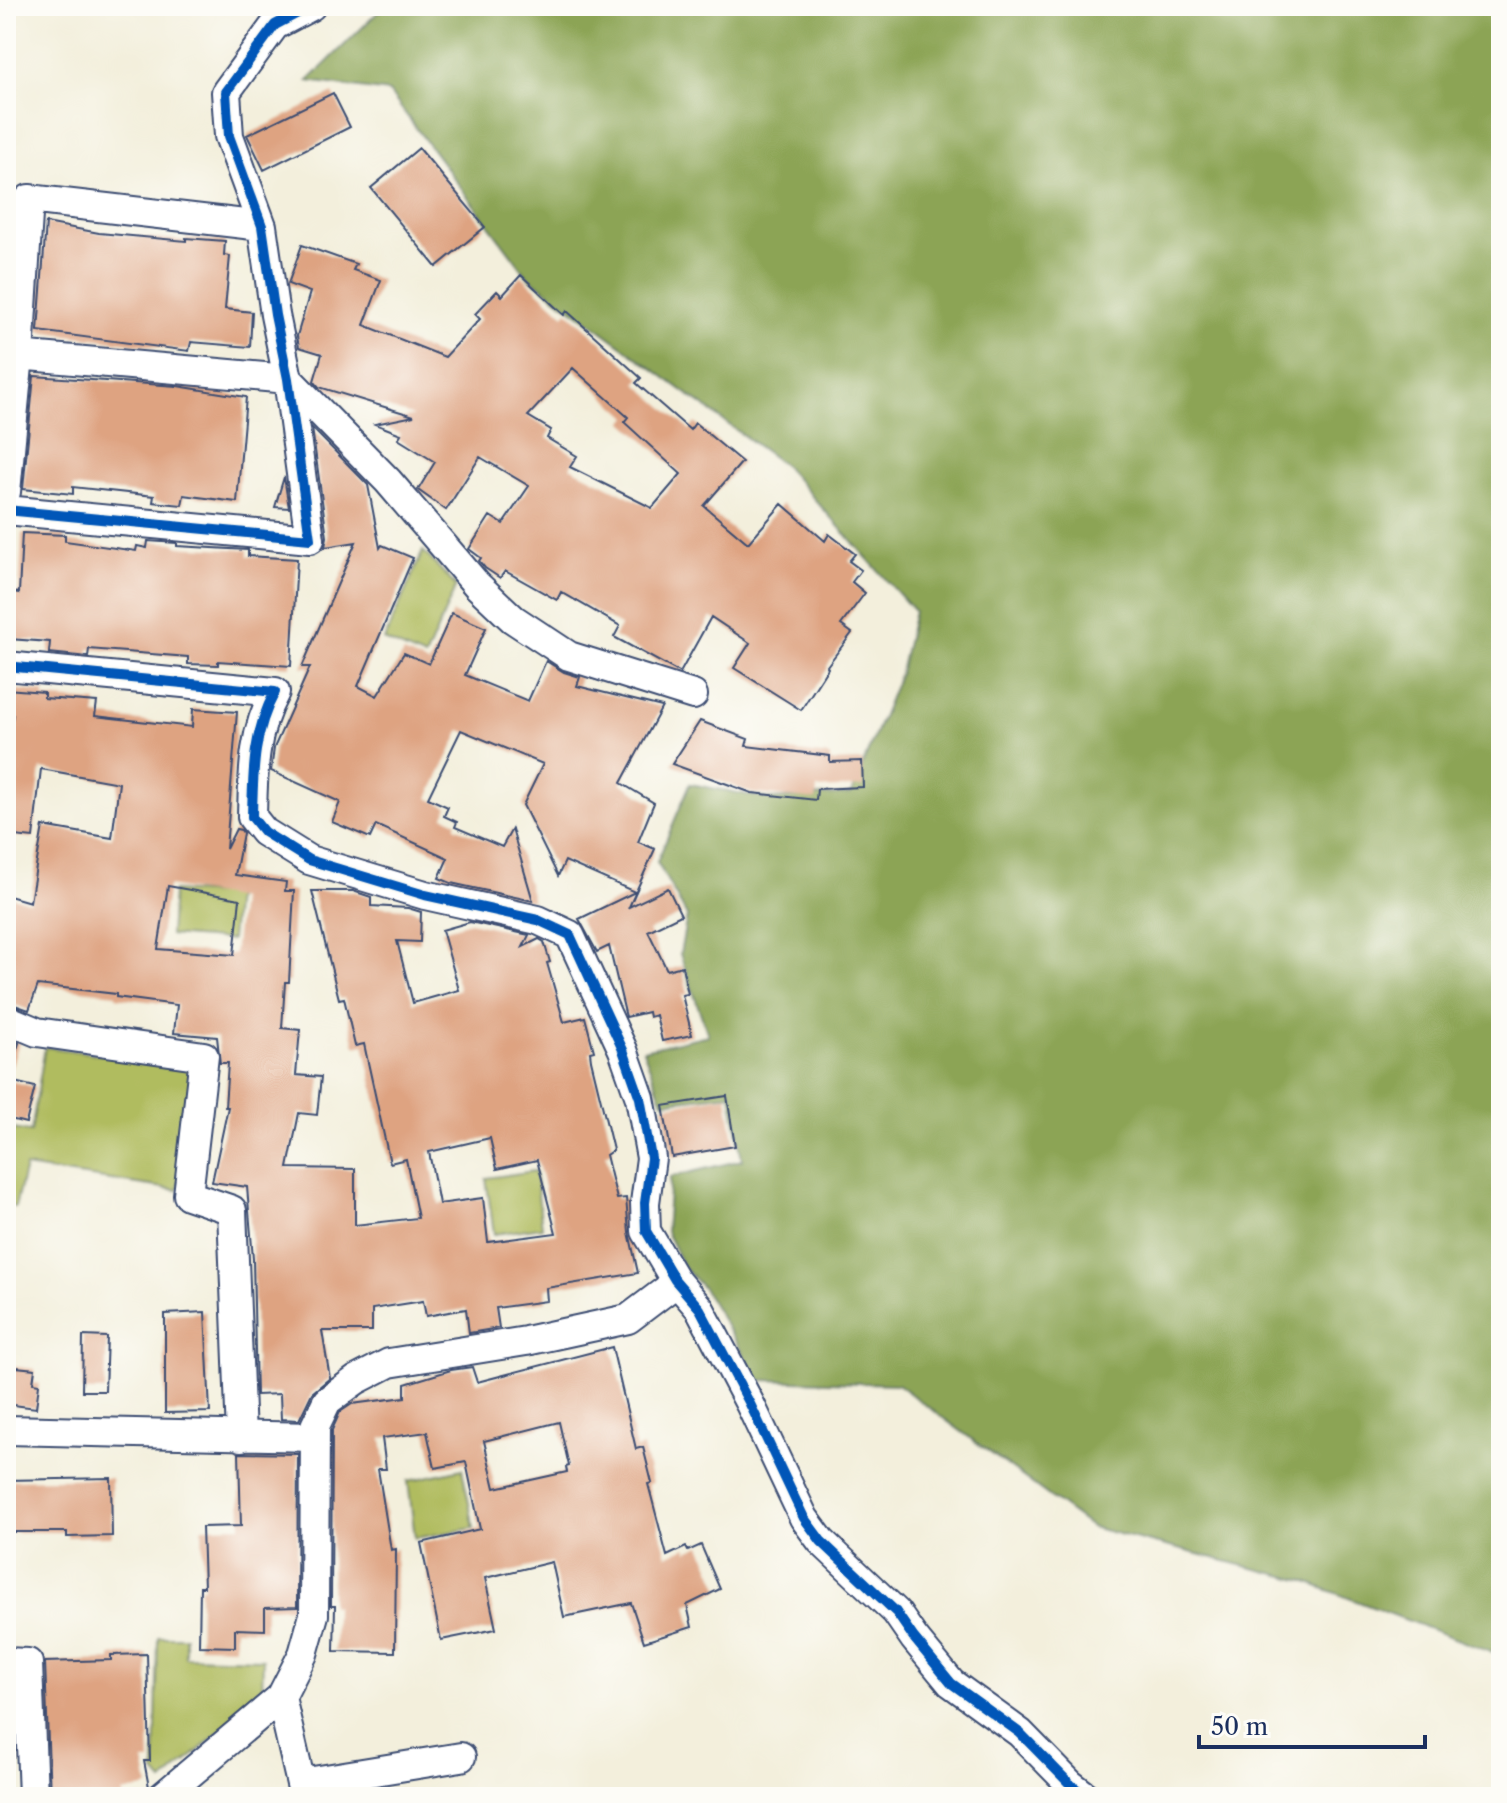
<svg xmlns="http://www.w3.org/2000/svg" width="1507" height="1803" viewBox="0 0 1507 1803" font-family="'Libre Caslon Text',serif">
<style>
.green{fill:#b0bc5e;stroke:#66765e;stroke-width:2}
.forest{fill:#8ca455;stroke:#546a5a;stroke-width:2}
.building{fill:#dea381;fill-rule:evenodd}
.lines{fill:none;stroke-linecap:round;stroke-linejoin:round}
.street-casing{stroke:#3b4c71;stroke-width:32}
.street{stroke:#fff;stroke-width:28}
.cycleway-casing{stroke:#fdfcf7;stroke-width:15}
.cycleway{stroke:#0057b8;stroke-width:10}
</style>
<rect width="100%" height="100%" fill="#fdfcf7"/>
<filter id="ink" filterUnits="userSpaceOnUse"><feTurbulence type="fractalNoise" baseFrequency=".0125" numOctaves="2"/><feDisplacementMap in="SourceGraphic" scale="16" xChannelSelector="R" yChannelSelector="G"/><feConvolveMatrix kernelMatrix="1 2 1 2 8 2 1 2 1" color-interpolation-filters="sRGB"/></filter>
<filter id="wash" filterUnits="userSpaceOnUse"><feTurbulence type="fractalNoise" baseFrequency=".006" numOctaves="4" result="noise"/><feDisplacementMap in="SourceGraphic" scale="32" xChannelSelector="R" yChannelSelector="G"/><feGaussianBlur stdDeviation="1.8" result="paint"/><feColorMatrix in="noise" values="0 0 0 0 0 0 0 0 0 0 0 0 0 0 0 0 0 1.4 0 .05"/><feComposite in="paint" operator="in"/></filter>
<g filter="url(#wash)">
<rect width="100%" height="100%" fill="#f3efdc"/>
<path class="green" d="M 423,551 L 456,586 L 425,658 L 384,640 Z
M 173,891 L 235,895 L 231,940 L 170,935 Z
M 45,1047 L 189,1066 L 194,1076 L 178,1190 L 25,1167 L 15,1207 L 6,1206 L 6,1128 L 31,1132 Z
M 535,1171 L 542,1227 L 494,1234 L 486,1178 Z
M 462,1469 L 474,1528 L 415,1538 L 408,1481 Z
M 158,1637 L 185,1637 L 185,1657 L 263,1659 L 262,1694 L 163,1782 L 155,1773 Z"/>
<path class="forest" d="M 384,6 L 1501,6 L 1501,1656 L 1304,1581 L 1091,1527 L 897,1384 L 759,1380 L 703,1288 L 684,1268 L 666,1232 L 670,1177 L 742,1160 L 731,1094 L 663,1102 L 643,1050 L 708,1035 L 680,954 L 687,916 L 657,862 L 690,784 L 770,799 L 851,794 L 900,673 L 914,611 L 785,466 L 528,277 L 389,92 L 308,81 Z"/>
<g id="blocks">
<path class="building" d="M 333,93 L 350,127 L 264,170 L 247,135 Z
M 419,148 L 485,227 L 436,267 L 371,188 Z
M 46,223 L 99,233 L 186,241 L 186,238 L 225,241 L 224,255 L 230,256 L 225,309 L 252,312 L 250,347 L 191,342 L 189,351 L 38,331 Z
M 302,245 L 356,264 L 353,270 L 381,280 L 364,325 L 445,357 L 480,319 L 475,314 L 497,291 L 502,296 L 521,275 L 564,315 L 567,311 L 641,378 L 636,383 L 690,430 L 695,423 L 742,462 L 704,506 L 748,543 L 782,504 L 825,541 L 829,534 L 855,554 L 849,561 L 861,570 L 852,582 L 865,593 L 841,625 L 852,633 L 827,666 L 828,668 L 801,710 L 734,668 L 750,643 L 711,617 L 680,673 L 614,637 L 620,626 L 561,592 L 557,600 L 505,571 L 500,578 L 485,568 L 479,561 L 481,558 L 469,549 L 490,516 L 503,524 L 529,486 L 480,457 L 446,510 L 418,490 L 435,462 L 398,439 L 401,434 L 375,424 L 414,416 L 319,387 L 314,381 L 322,354 L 299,347 L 297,336 L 310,292 L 288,284 ZM 573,368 L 628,417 L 624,422 L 681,474 L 652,508 L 570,467 L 577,456 L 547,438 L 551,430 L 528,416 Z
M 34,376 L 177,386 L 246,397 L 237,502 L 184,495 L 182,505 L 153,502 L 154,496 L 73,487 L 73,494 L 23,489 Z
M 312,428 L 368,485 L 380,548 L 382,545 L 413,558 L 358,686 L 377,696 L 404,653 L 429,664 L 452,613 L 486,628 L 465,675 L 528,701 L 546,661 L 564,672 L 580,677 L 577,686 L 662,707 L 621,783 L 654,803 L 638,842 L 655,849 L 629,907 L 668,888 L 681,915 L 648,931 L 667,970 L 682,966 L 688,994 L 682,995 L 692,1035 L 662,1041 L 656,1015 L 649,1017 L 648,1012 L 626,1017 L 609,946 L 597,952 L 579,919 L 635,892 L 565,861 L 558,876 L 523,805 L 543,764 L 461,730 L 428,798 L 448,807 L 444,816 L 457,822 L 455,827 L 502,847 L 512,829 L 533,901 L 451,883 L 439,878 L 448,858 L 376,825 L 370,838 L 332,822 L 340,802 L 271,771 L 274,748 L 310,667 L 302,667 L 356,542 L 325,547 L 327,537 Z
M 284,477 L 289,508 L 275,507 Z
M 22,533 L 65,535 L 65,541 L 136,551 L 137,546 L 147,548 L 148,541 L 177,543 L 177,546 L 248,550 L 248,556 L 297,559 L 291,666 L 218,661 L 218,665 L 188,664 L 188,657 L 89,649 L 88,657 L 49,653 L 50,642 L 9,639 L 13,592 L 19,593 Z
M 6,689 L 44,692 L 44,698 L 97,702 L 95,716 L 192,727 L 193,709 L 237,712 L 226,849 L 236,829 L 241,830 L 243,833 L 235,875 L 286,882 L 285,891 L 294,891 L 289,982 L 285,982 L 282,1028 L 300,1030 L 296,1075 L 321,1077 L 317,1115 L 299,1113 L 288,1168 L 355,1169 L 355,1225 L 418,1218 L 406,1159 L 390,1163 L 364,1044 L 355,1046 L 344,998 L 339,999 L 312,891 L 353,891 L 371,897 L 371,906 L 408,908 L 421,912 L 420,942 L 397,941 L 413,1003 L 459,990 L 442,930 L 470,922 L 529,935 L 523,947 L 539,939 L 544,942 L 550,962 L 547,963 L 564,1022 L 585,1017 L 594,1051 L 590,1052 L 591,1060 L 613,1150 L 606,1155 L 617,1199 L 626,1198 L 629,1232 L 638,1273 L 546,1288 L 547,1301 L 496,1308 L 499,1328 L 469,1333 L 466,1309 L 426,1316 L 423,1301 L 372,1309 L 372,1331 L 322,1331 L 330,1378 L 312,1393 L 299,1420 L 281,1419 L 280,1394 L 256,1395 L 253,1259 L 247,1187 L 212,1182 L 228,1107 L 225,1107 L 228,1063 L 220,1063 L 217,1037 L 174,1033 L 177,1005 L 116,997 L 116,994 L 38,985 L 29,1010 L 6,1002 L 6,895 L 30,902 L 43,826 L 112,838 L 119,783 L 41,769 L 33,838 L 6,835 L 6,751 L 13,715 L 6,714 ZM 168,886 L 240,899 L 234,955 L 158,949 ZM 490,1138 L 497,1169 L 537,1160 L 556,1233 L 488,1242 L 483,1198 L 439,1204 L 429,1152 Z
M 700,721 L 748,739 L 746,746 L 830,756 L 830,762 L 862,761 L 863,787 L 817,789 L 816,800 L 752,793 L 672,764 Z
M 6,1037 L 19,1043 L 11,1067 L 6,1067 Z
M 6,1080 L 35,1087 L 26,1123 L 6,1118 Z
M 727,1096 L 735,1146 L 672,1157 L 663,1106 Z
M 205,1312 L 210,1412 L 165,1413 L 165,1314 Z
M 83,1336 L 107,1337 L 105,1391 L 82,1391 Z
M 612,1347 L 636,1449 L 643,1447 L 652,1483 L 648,1484 L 667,1556 L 686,1547 L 688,1551 L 701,1545 L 720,1589 L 687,1605 L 692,1627 L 644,1642 L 631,1603 L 564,1617 L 552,1562 L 485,1578 L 496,1629 L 441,1640 L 421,1543 L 480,1529 L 466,1462 L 435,1468 L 427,1432 L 382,1438 L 386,1469 L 378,1469 L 391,1550 L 396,1549 L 395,1652 L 334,1651 L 335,1606 L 331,1606 L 332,1430 L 340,1412 L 352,1404 L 405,1397 L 405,1384 L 451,1370 L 472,1367 L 477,1382 ZM 559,1422 L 569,1466 L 566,1467 L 567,1472 L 495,1488 L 484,1441 Z
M 6,1366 L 35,1369 L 33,1383 L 39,1384 L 36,1408 L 6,1404 Z
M 239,1453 L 298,1454 L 297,1607 L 265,1608 L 265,1630 L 235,1629 L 235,1647 L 199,1646 L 200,1587 L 204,1587 L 202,1527 L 241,1526 Z
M 111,1478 L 112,1536 L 67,1537 L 67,1532 L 6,1532 L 6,1480 Z
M 147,1654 L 150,1761 L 144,1761 L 149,1787 L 123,1793 L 123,1797 L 50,1797 L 45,1662 L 111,1660 L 111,1655 Z
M 6,1679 L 12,1679 L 14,1734 L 6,1734 Z"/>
</g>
</g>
<g filter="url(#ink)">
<use href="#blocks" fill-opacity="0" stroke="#3b4c71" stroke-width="2"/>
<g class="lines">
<defs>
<path id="street" d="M 6,354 L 288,379 L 388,481 L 477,585 L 513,619 L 569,656 L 693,695
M 6,492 L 19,355 L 29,199 L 262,226
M 6,510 L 310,539 L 288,379 L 275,315 L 262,226 L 229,136 L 226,92 L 275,25 L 311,6
M 6,666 L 275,692 C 253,732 253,772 252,817 L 264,832 L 309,860 L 425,895 L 538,920 L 570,935 L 623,1050 L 640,1098 L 651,1158 L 645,1203 L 646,1231 L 675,1280 L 700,1309 L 750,1404 L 804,1518 L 821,1541 L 896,1612 L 914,1638 L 951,1683 L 1020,1733 L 1070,1784 L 1087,1797
M 6,1019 L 37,1032 L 204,1056 L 188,1195 L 232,1210 L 241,1437
M 6,1430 L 314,1437
M 6,1662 L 28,1663 L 33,1797
M 281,1697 L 304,1797
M 301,1783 L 461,1757
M 162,1797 L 281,1697 L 303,1654 L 314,1615 L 315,1426 L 327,1401 L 356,1380 L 389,1363 L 526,1341 L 628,1319 L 677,1282"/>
</defs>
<use href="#street" class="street-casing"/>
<use href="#street" class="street"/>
<defs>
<path id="cycleway" d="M 6,510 L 310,539 L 288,379 L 275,315 L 262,226 L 229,136 L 226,92 L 275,25 L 311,6
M 6,666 L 275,692 C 253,732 253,772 252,817 L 264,832 L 309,860 L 425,895 L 538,920 L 570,935 L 623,1050 L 640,1098 L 651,1158 L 645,1203 L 646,1231 L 675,1280 L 700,1309 L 750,1404 L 804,1518 L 821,1541 L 896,1612 L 914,1638 L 951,1683 L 1020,1733 L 1070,1784 L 1087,1797"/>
</defs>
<use href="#cycleway" class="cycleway-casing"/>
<use href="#cycleway" class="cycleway"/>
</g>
</g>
<rect width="1507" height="1803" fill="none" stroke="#fdfcf7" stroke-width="32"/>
<path d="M1199 1735v12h226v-12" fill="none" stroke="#1b2f5e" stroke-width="4"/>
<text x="1211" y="1735" font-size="24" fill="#1b2f5e" stroke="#fdfcf7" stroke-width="6" paint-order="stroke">50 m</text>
</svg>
